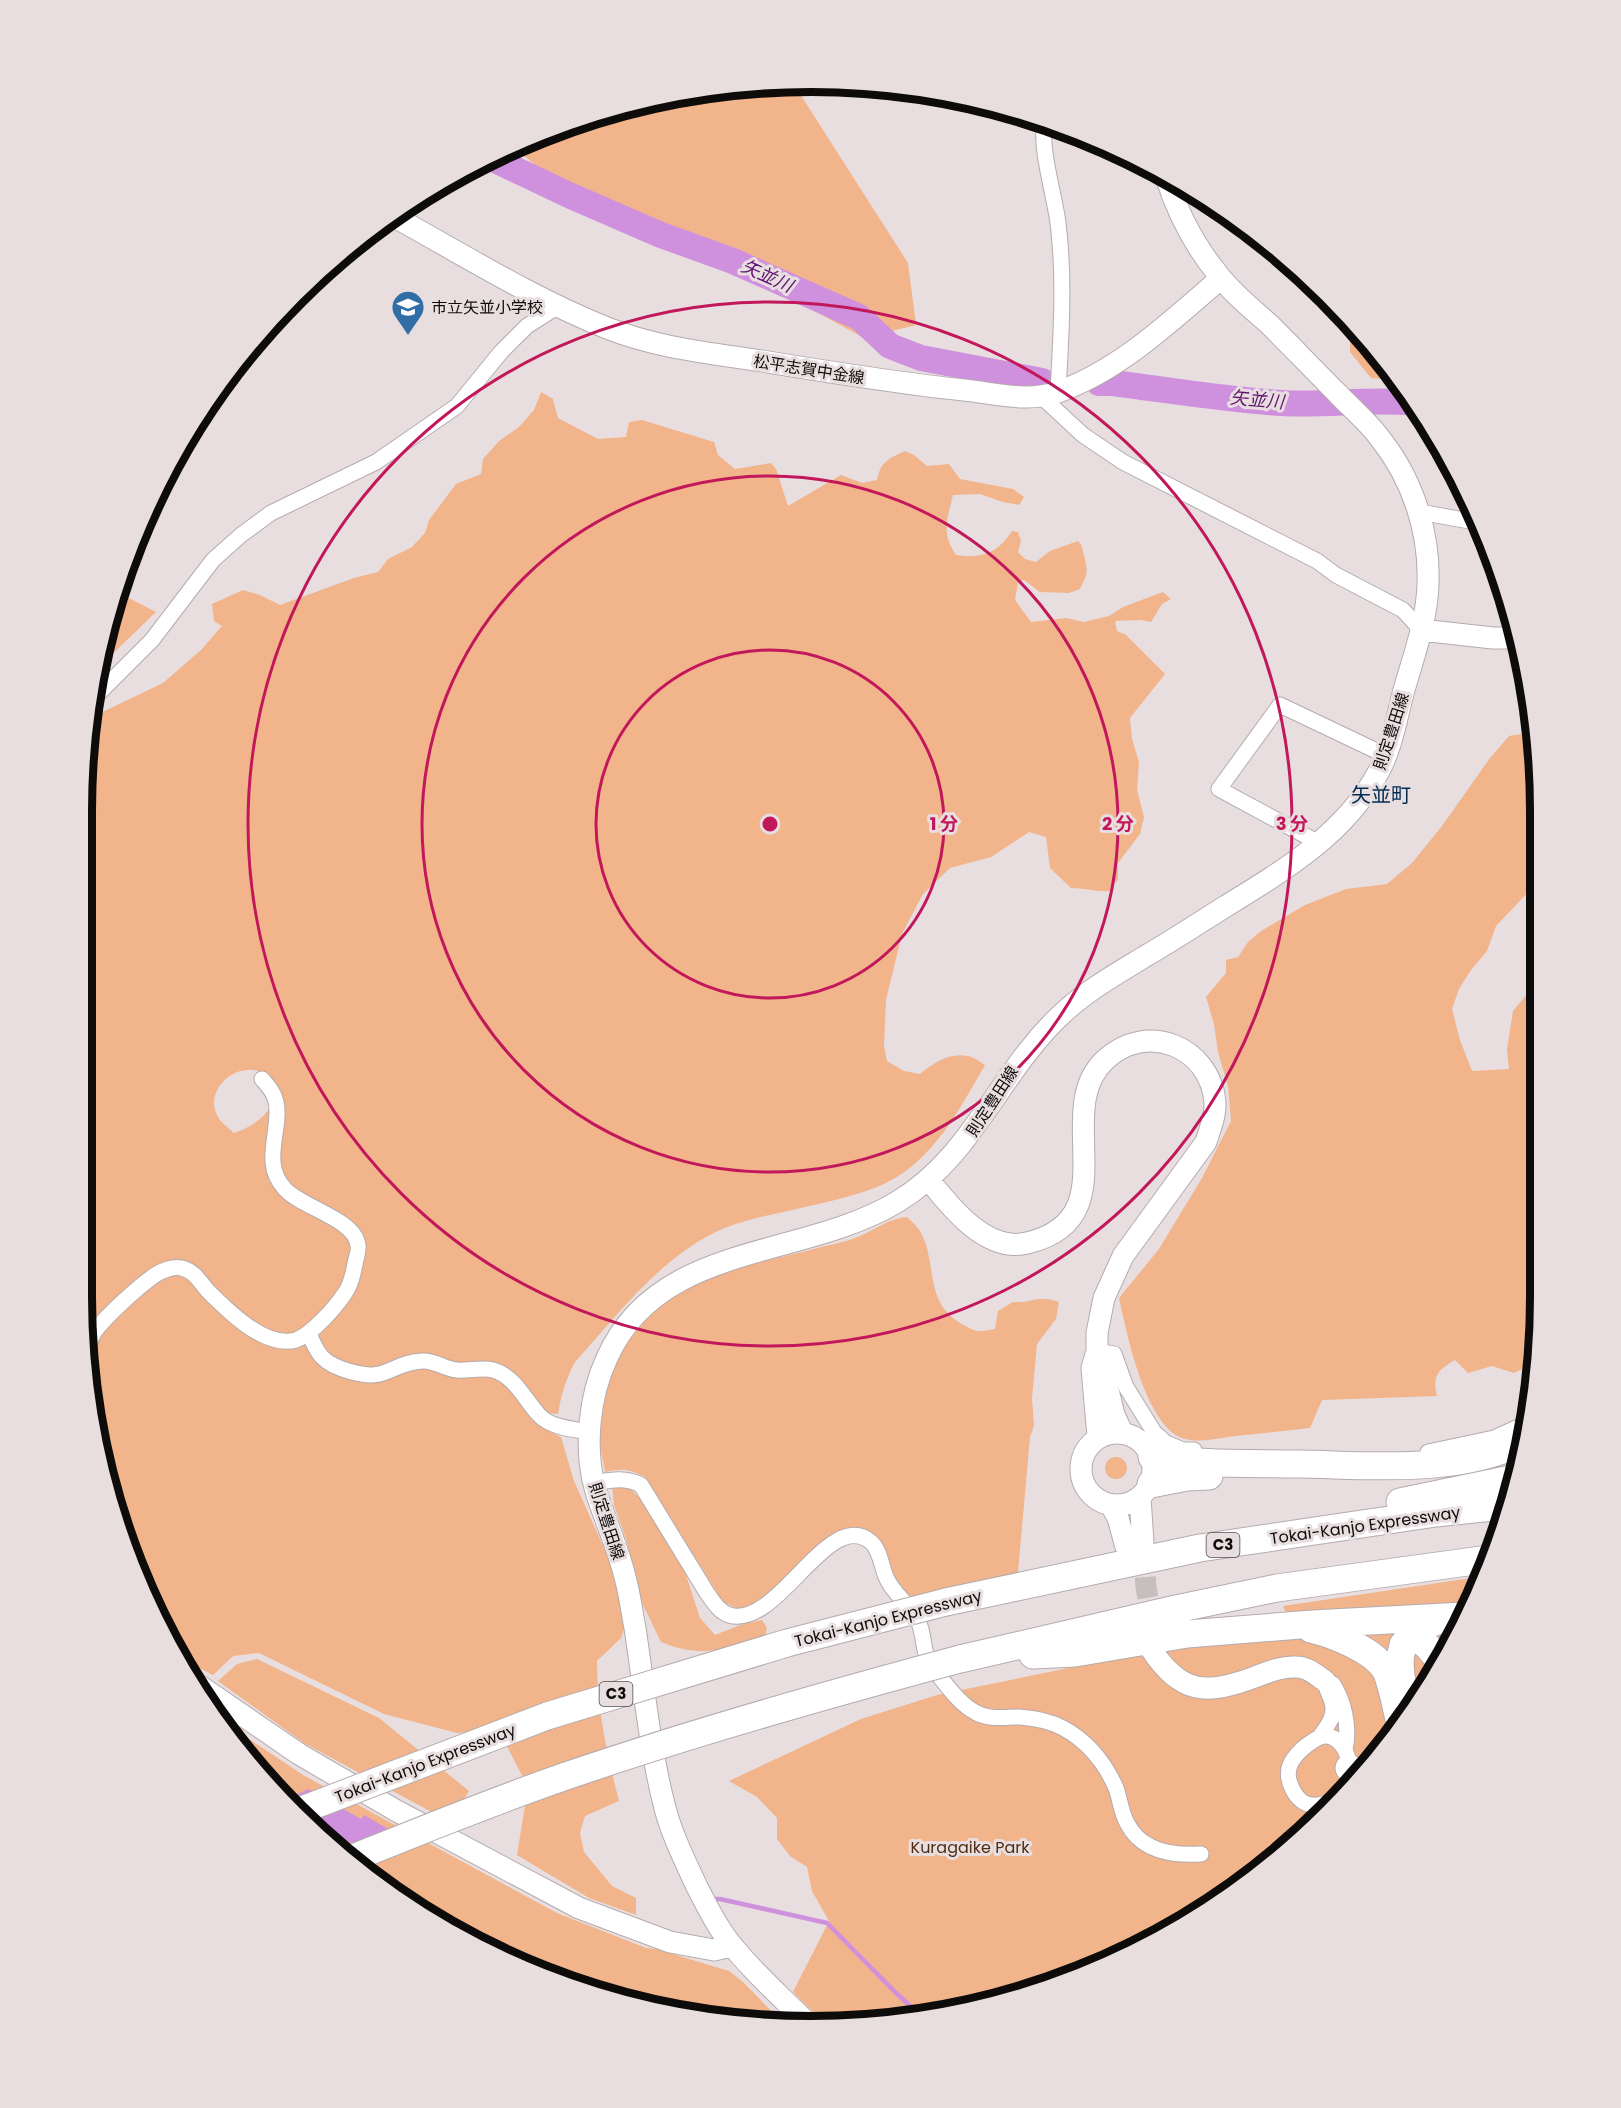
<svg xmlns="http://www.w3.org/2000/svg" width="1621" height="2108" viewBox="0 0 1621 2108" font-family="Poppins,'Noto Sans JP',sans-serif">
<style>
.green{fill:#f1b48b}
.water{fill:#cf91dd}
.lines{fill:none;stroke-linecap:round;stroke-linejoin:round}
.stream{stroke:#cf91dd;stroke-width:4.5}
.river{stroke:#cf91dd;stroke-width:26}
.secondary-tunnel{stroke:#c7bebf;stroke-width:21;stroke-dasharray:21 10;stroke-linecap:butt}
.street-casing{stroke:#b5abad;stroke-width:17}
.secondary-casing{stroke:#b5abad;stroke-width:23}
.highway-casing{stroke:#b5abad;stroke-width:29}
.street{stroke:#fff;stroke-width:15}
.secondary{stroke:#fff;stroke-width:21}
.highway{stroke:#fff;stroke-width:27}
.highway-bridge-casing{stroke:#b5abad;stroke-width:29;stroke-linecap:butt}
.highway-bridge{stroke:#fff;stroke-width:27}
.ring{fill:none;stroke:#c2185b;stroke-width:3}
.labels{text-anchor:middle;stroke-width:6;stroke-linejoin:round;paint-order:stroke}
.shield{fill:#e8dedf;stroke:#4f4a4b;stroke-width:1.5}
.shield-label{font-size:15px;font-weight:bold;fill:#0e0b0b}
.poi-label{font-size:16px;fill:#0e0b0b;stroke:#e8dedf;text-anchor:start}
.street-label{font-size:16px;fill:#0e0b0b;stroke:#e8dedf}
.park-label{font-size:16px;fill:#4f2d14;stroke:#e8dedf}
.water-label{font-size:18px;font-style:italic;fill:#601370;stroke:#e8dedf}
.quarter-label{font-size:20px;fill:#002c50;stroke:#e8dedf}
.rim{fill:none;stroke:#0e0b0b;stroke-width:8}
.centre{fill:#c2185b;stroke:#e8dedf;stroke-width:3}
.ring-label{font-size:18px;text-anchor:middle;font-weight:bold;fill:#c2185b;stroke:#e8dedf;stroke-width:6;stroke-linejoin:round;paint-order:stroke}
</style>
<rect width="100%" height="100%" fill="#e8dedf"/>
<path class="green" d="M 793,83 L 908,263 L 916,325 L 864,338 L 789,297 L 651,229 L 536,166 L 513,146 L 532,136 L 669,95 Z
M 1350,324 L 1397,380 L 1371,378 L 1350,352 Z
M 541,392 L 553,399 L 558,418 L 598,439 L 626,437 L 629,422 L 642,420 L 714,442 L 718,455 L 735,469 L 771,463 L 776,469 L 788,506 L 841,475 L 862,483 L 877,480 C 881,461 888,459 905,451 L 914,455 L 927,466 L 949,464 L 960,479 L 1013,489 L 1024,497 L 1019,505 L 1003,502 L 980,494 L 953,495 C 947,521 941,532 956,555 C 983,559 997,553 1012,531 L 1018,532 L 1021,541 L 1018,552 L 1025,559 L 1036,562 L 1050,551 L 1078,541 C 1083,546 1082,548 1084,555 C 1088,572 1088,573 1080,589 L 1069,593 L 1040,592 L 1024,580 L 1018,582 L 1015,600 L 1031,622 L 1066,618 L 1084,622 L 1109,616 L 1123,607 L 1163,592 L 1171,599 L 1162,604 L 1151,622 L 1141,620 L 1115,621 L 1117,631 L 1126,635 L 1165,674 L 1130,718 L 1132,739 L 1139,762 L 1137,790 L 1144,817 L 1140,834 L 1118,863 L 1118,879 L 1110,891 C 1097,892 1085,888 1071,888 L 1050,868 L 1046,837 L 1029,832 L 991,857 L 950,868 L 923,894 L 902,934 L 886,1000 L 884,1046 L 887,1061 L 904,1071 L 920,1074 C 933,1063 949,1052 968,1056 C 974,1057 980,1062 985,1065 C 959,1110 933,1161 884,1184 C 859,1195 831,1201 805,1207 C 773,1215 739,1219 710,1235 C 656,1263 616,1317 575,1362 C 566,1379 561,1395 558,1414 L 541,1412 L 521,1384 L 496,1365 L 480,1363 L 457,1366 L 448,1364 L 433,1357 L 421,1356 L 367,1371 L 333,1359 L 324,1351 L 314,1333 C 345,1302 372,1276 358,1228 C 340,1217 302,1200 288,1184 C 262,1155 297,1113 273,1083 C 270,1080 267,1075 264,1073 C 235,1059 200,1093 220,1120 C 224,1125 230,1129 234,1133 C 250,1128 261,1120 271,1107 C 271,1134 262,1162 277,1187 C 292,1211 325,1214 346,1231 C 359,1242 352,1269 346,1283 C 342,1292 313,1325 305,1331 C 274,1350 235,1313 216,1291 C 207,1282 201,1266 188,1263 C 165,1258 148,1275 132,1288 C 116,1302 95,1319 86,1338 L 81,1297 L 83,763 L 90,718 L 163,683 L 201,650 L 222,626 L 214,621 L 212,604 L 243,590 L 260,595 L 280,605 L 354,578 L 378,572 L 388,559 L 412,547 L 425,533 L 429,520 L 456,484 L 481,474 L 483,459 L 499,441 L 519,427 L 534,410 Z
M 117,592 L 156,612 L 98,668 L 106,621 Z
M 1534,732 L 1534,886 L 1496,926 L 1487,951 L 1471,970 L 1459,989 L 1452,1009 L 1460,1040 L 1472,1071 L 1509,1069 L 1507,1049 L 1513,1011 L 1534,986 L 1534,1363 L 1514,1373 L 1492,1366 L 1468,1373 L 1455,1360 C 1438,1370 1432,1375 1437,1396 L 1322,1400 L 1310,1428 C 1286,1431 1261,1433 1236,1436 C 1218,1438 1200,1444 1182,1438 C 1145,1424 1127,1334 1119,1298 L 1159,1249 L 1202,1178 L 1231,1121 L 1228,1086 L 1218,1052 L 1214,1024 L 1206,997 L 1226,973 L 1226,960 L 1238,957 L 1248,942 L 1261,931 L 1305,905 L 1346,889 L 1387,884 L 1412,863 L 1442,826 L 1490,758 L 1509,736 Z
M 907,1217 C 911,1221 917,1226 920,1231 C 938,1262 923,1300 960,1323 C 977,1333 977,1332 995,1329 L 998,1311 L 1013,1302 C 1033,1304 1037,1294 1059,1302 L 1056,1319 L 1037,1344 L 1032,1398 L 1034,1426 L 1030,1437 L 1018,1572 L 913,1598 C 907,1593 900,1587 896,1581 C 890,1572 890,1560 885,1550 C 877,1535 857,1525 842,1532 L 778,1587 L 744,1609 L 736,1608 L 723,1602 L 645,1477 C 629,1469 623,1468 605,1472 C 604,1463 601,1454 600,1445 C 593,1381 631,1320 685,1289 C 723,1267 779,1259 821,1247 C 834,1244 848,1241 860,1236 C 876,1229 890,1218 907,1217 Z
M 181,1274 L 192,1280 L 240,1326 L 306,1342 L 352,1376 C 376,1373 401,1366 425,1365 C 437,1364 499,1375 506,1382 C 523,1400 537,1427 561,1437 L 574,1481 L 613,1568 L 625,1627 L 621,1638 L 597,1661 C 597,1709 607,1754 619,1801 L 585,1816 L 580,1833 L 584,1852 L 612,1886 L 636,1898 L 636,1915 L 589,1898 L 517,1855 L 528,1787 L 498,1729 L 457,1733 L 384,1714 L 259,1653 L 233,1656 L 213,1675 L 176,1656 L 106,1487 L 89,1359 L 100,1335 L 146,1291 L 163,1278 Z
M1105 1468a11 11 0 1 1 22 0a11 11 0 1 1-22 0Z
M 612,1486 L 628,1487 L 644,1502 L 684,1569 L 700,1618 L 715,1635 L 740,1625 L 762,1620 L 767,1628 L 765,1638 C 724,1649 703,1659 661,1642 L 643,1605 L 626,1539 L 614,1505 Z
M 1485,1576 L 1474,1597 L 1452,1605 L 1287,1615 L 1283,1606 Z
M 1468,1608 L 1417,1702 L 1327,1813 L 1215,1904 L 1133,1952 L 1000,2002 L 826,2025 L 793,1992 L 829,1921 L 812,1891 L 807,1867 L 790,1856 L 777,1839 L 777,1818 L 757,1797 L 729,1781 L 861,1719 L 937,1695 L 1137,1654 Z
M 257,1659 L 379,1718 L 469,1791 L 450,1822 L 304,1743 L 218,1681 L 237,1664 Z
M 207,1699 L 246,1726 L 240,1733 L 303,1775 L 557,1913 L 646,1948 L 656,1949 L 729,1971 L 743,1982 L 783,2023 L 622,2002 L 446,1929 L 295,1814 Z"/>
<path class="water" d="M 308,1789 L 361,1819 L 364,1815 L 390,1830 C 380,1834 365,1843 355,1843 C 330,1841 296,1822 286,1800 Z"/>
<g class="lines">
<path class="stream" d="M 714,1899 L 720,1899 L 827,1923 L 896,1993 L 918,2013"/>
<path class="river" d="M 491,158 L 571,196 L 661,235 L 733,261 L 859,317 L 890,346 L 921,358 L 1042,381
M 1099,383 L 1112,383 C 1169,390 1225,400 1282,403 C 1326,406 1371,398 1416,403"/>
<path class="secondary-tunnel" d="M 1143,1546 L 1146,1587 L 1153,1628"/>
<defs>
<path id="street" d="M 1045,123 C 1039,146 1055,197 1058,223 C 1065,279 1061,336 1058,392
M 1042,397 L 1083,435 L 1123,462 L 1317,561 L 1336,575 L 1403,610 L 1421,630
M 1420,512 L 1475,522
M 93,699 L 152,640 L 213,560 L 241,535 L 271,513 L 376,462 L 457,406 L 501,352 L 527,326 L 557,307
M 1319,843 L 1219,789 L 1280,705 L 1385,755
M 308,1333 C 313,1341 316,1351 322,1357 C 333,1369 368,1379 383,1373 C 397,1368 405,1362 422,1361 C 435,1360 444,1369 457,1370 C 468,1371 482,1367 493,1370 C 515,1376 525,1400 539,1415 C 551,1428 573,1429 590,1432
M 88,1347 C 90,1342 92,1335 95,1331 C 107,1315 139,1286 155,1275 C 161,1271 173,1266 181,1268 C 194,1270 200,1282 208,1291 C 227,1310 265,1349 296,1340 C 312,1334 335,1308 345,1293 C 351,1285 353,1274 355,1264 C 356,1258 359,1251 358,1246 C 356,1219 302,1208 285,1189 C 260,1163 282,1130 276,1102 C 274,1092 268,1086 262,1079
M 1097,1351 L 1114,1354 L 1126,1387 L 1154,1432 L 1166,1443 L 1183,1450 L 1194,1450
M 1428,1452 L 1494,1438 L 1525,1424
M 593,1483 C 611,1480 625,1477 641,1485 L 707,1593 C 713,1601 718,1611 729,1615 C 778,1630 828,1506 871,1542 C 881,1551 881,1567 887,1579 C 894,1595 912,1606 919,1623 C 923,1632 923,1644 926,1654 C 930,1663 936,1673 943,1681 C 952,1692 962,1705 975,1712 C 988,1720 1005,1717 1019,1717 C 1034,1718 1050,1721 1063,1728 C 1087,1741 1105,1763 1116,1788 C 1120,1799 1121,1812 1127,1823 C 1141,1851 1171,1856 1201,1854
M 1321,1735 C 1329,1724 1337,1713 1331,1699 C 1328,1692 1326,1689 1325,1681 L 1333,1684 C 1344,1701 1350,1728 1345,1749
M 1338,1799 C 1331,1802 1320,1806 1312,1805 C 1296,1804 1284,1779 1290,1765 C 1292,1760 1297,1754 1301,1750 C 1315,1738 1329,1727 1343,1747 C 1350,1757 1352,1775 1348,1787"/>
<path id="secondary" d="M 391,215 C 462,254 532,298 607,328 C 657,348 710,353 762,361 C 829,372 896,383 964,390 C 995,393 1027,403 1058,392 C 1120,370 1171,321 1220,279
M 1421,630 L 1493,638 L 1516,638
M 929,1180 C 951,1208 987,1253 1027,1243 C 1130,1219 1050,1111 1105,1060 C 1146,1021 1210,1046 1215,1102 C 1216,1115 1210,1129 1206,1142 L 1123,1256 L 1104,1298 L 1097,1333 L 1097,1351 L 1092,1368 L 1098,1437
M 1103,1369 L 1114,1415 L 1122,1432
M1081 1469a36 36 0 1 1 72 0a36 36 0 1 1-72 0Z
M 1140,1497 L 1143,1543
M 1111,1505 L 1118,1518 L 1126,1547
M 1151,1649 C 1181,1695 1207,1695 1255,1677 C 1268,1672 1282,1666 1296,1667 C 1308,1667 1316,1675 1325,1681
M 194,1682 L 299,1754 L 395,1810 L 579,1908 L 670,1942 L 714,1950 L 732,1946
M 811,2027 C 786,2001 758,1977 735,1949 C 719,1931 708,1908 697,1887 C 685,1861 672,1835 665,1808 C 650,1751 644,1687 635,1628 C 632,1613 630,1596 626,1581 C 619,1549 604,1519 595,1488 C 584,1448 589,1396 607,1358 C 658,1242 803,1259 897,1202 C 974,1156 999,1071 1064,1012 C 1088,990 1116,974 1144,957 C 1172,941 1199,923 1226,906 C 1285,870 1346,833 1379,771 C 1392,747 1397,716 1404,690 C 1414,655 1427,620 1428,584 C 1430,531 1412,478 1379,437 C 1367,421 1351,408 1337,393 C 1314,370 1292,347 1269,324 C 1251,308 1231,292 1217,273 C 1195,246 1177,211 1166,177"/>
<path id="highway" d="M 1152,1457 C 1200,1465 1249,1463 1298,1464 C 1371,1465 1453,1474 1520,1443
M 1151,1484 L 1187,1477 L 1209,1476
M 1400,1502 L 1511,1479
M 946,1602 L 1200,1548 L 1436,1513 L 1503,1506
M 1311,1629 C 1333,1634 1377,1651 1387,1673 C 1393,1689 1396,1707 1400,1724
M 1403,1645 C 1416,1635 1424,1641 1433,1653
M 1033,1655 L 1075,1653 L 1187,1634 L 1313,1624 L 1464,1616
M 960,1659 L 1176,1609 L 1277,1588 L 1489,1559
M 1404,1691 C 1395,1653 1399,1632 1441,1620
M 1349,1768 L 1359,1773"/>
</defs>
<use href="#street" class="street-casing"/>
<use href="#secondary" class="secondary-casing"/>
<use href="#highway" class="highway-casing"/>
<use href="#street" class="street"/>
<use href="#secondary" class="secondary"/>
<use href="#highway" class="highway"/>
<defs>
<path id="highway-bridge" d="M 294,1813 L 547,1716 L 787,1643 L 946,1602
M 353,1858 C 425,1829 496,1800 569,1775 C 698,1731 829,1694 960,1659"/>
</defs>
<use href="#highway-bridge" class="highway-bridge-casing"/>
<use href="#highway-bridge" class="highway-bridge"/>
</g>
<g class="ring">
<circle cx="770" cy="824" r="174"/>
<circle cx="770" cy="824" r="348"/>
<circle cx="770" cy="824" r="522"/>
</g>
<defs>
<symbol id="school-pin" viewBox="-11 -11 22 30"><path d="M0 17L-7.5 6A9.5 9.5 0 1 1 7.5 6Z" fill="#306ea5" stroke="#e8dedf"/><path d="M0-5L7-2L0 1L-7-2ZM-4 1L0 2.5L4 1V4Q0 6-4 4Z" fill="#fff"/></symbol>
</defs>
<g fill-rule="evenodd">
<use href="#school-pin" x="389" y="288" width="38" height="52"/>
</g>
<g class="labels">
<g class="shield">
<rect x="1206.5" y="1533" width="33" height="24" rx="4.5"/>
<rect x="599.5" y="1682" width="33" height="24" rx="4.5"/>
</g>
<g class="shield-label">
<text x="1223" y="1550">C3</text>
<text x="616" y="1699">C3</text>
</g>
<g class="poi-label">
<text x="431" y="313">市立矢並小学校</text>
</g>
<g class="street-label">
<text transform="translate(809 369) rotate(9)" y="6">松平志賀中金線</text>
<text transform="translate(1391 731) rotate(-72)" y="6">則定豊田線</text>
<text transform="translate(992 1101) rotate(-57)" y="6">則定豊田線</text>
<text transform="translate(607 1521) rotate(72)" y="6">則定豊田線</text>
<text transform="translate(1365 1525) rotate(-8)" y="6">Tokai-Kanjo Expressway</text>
<text transform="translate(888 1618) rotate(-14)" y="6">Tokai-Kanjo Expressway</text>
<text transform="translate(425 1763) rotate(-21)" y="6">Tokai-Kanjo Expressway</text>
</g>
<g class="park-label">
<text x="970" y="1853">Kuragaike Park</text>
</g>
<g class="water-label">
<text transform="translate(767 276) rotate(24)" y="6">矢並川</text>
<text transform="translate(1257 400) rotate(5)" y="6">矢並川</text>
</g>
<g class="quarter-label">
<text x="1381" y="802">矢並町</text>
</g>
</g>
<path d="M0 0H1621V2108H0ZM811 92H811A719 719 0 0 1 1530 811V1297A719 719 0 0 1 811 2016H811A719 719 0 0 1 92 1297V811A719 719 0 0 1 811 92Z" fill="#e8dedf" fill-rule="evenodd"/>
<path class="rim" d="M811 92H811A719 719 0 0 1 1530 811V1297A719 719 0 0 1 811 2016H811A719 719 0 0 1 92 1297V811A719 719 0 0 1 811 92Z"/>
<circle cx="770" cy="824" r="9" class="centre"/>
<g class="ring-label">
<text x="944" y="830">1 分</text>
<text x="1118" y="830">2 分</text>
<text x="1292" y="830">3 分</text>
</g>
</svg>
